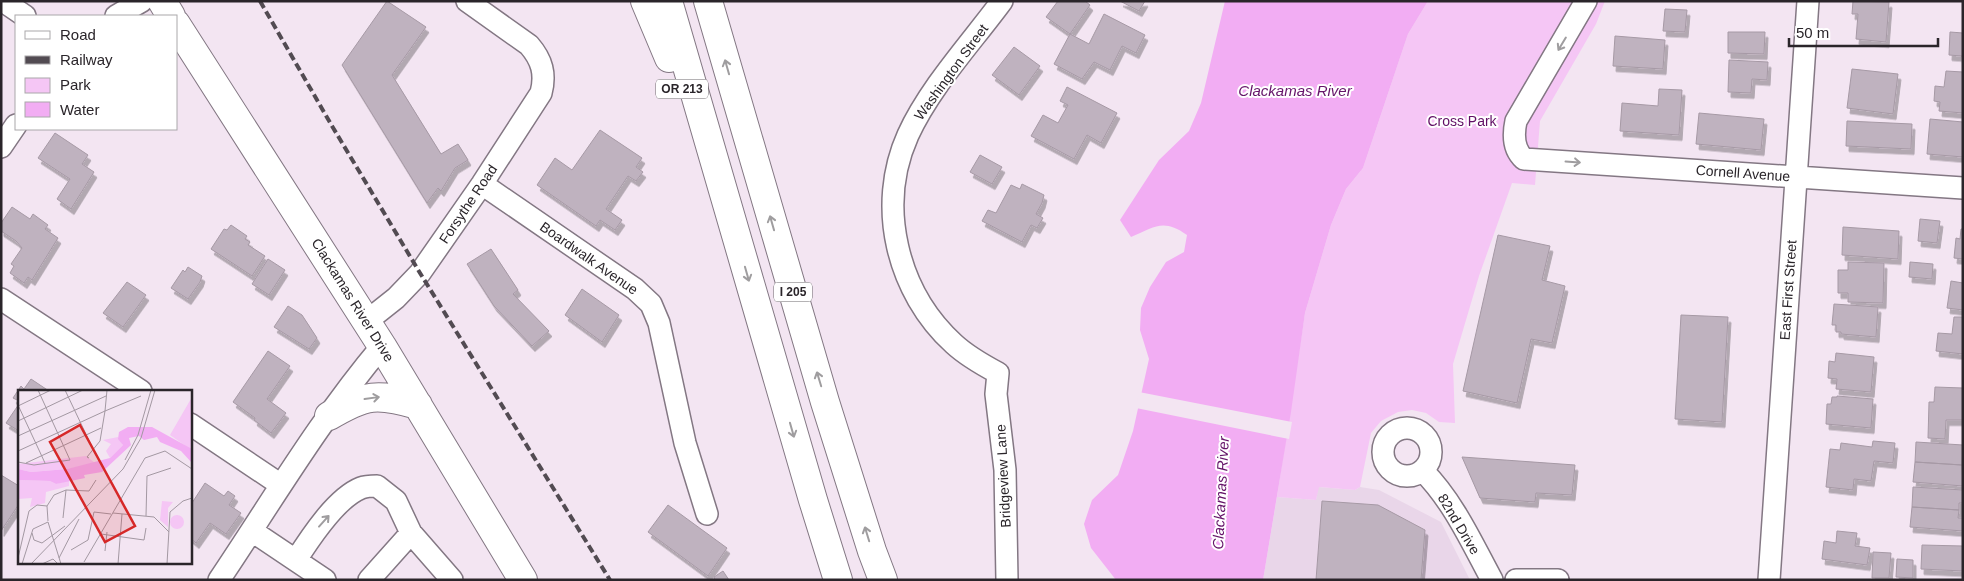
<svg xmlns="http://www.w3.org/2000/svg" width="1964" height="581" viewBox="0 0 1964 581" font-family="Arial,sans-serif">
<style>
.built{fill:#e9d6e9}
.green{fill:#f5c6f5}
.water{fill:#f2adf3}
.pier{fill:#f3e5f2}
.building{fill:#bfb2bf;stroke:#a699a5;filter:url(#shadow)}
.lines{fill:none;stroke-linecap:round;stroke-linejoin:round}
.minor-casing{stroke:#837783;stroke-width:24}
.major-casing{stroke:#837783;stroke-width:30}
.highway-casing{stroke:#837783;stroke-width:30}
.minor{stroke:#fff;stroke-width:21}
.major{stroke:#fff;stroke-width:28}
.highway{stroke:#fff;stroke-width:28}
.rail{stroke:#524b52;stroke-width:4;stroke-dasharray:8 4;stroke-linecap:butt}
.oneway{stroke:#9f9d9f}
.labels{text-anchor:middle;stroke-width:4;stroke-linejoin:round;paint-order:stroke}
.shield{fill:#fff;stroke:#6a666a;stroke-width:1}
.shield-label{font-size:12px;font-weight:bold;fill:#2a252a}
.street-label{font-size:14px;fill:#2a252a;stroke:#fff}
.park-label{font-size:14px;fill:#610f65;stroke:#fff}
.water-label{font-size:15px;font-style:italic;fill:#651469;stroke:#fff}
.inset-road{fill:none;stroke:#a398a2;stroke-width:1}
.view{fill:#d62828;fill-opacity:0.15;stroke:#d62828;stroke-width:2.5}
.inset-edge{fill:none;stroke:#2a252a;stroke-width:2.5}
</style>
<defs>
<filter id="shadow"><feDropShadow dx="3" dy="5.5" stdDeviation="0" flood-color="#0004"/></filter>
</defs>
<rect width="100%" height="100%" fill="#f3e5f2"/>
<path class="built" d="M 1318,487 L 1355,490 L 1360,487 L 1379,490 L 1441,522 L 1470,580 L 1263,580 L 1277,497 L 1316,500 Z"/>
<path class="green" d="M 1428,1 L 1605,1 L 1596,24 L 1540,121 L 1535,185 L 1512,183 L 1479,276 L 1453,364 L 1455,423 L 1439,422 L 1426,413 L 1412,410 L 1398,412 L 1381,421 L 1371,433 L 1360,487 L 1355,490 L 1319,487 L 1316,500 L 1277,497 L 1305,313 L 1331,225 L 1346,189 L 1363,168 L 1408,34 Z"/>
<path class="water" d="M 1225,1 L 1428,1 L 1408,34 L 1363,168 L 1346,189 L 1331,225 L 1305,313 L 1291,412 L 1263,580 L 1116,580 L 1091,548 L 1084,524 L 1092,500 L 1118,475 L 1133,431 L 1149,359 L 1140,330 L 1141,308 L 1150,287 L 1166,262 L 1184,252 L 1187,235 C 1163,218 1155,227 1131,237 L 1120,220 L 1159,160 L 1189,131 L 1201,103 Z"/>
<path class="pier" d="M 1139,392 L 1292,422 L 1289,439 L 1136,408 Z"/>
<path class="building" d="M 387,1 L 426,27 L 392,75 L 441,154 L 458,144 L 468,160 L 455,168 L 441,191 L 438,188 L 427,203 L 342,65 Z
M 1058,1 L 1085,1 L 1090,5 L 1070,34 L 1046,17 Z
M 1120,1 L 1145,1 L 1139,11 Z
M 1853,1 L 1889,2 L 1886,42 L 1856,39 L 1858,14 L 1852,14 Z
M 1665,9 L 1687,10 L 1685,32 L 1663,31 Z
M 1104,14 L 1145,35 L 1136,53 L 1122,46 L 1110,70 L 1094,62 L 1082,79 L 1054,64 L 1070,34 L 1089,44 Z
M 1728,32 L 1765,32 L 1764,54 L 1728,53 Z
M 1950,32 L 1963,33 L 1963,68 L 1962,56 L 1949,55 Z
M 1615,36 L 1665,40 L 1663,69 L 1613,66 Z
M 1014,47 L 1040,66 L 1019,95 L 992,75 Z
M 1729,60 L 1768,62 L 1767,80 L 1752,79 L 1751,93 L 1728,92 Z
M 1852,69 L 1898,74 L 1893,114 L 1847,108 Z
M 1946,71 L 1963,72 L 1963,113 L 1939,111 L 1940,102 L 1934,101 L 1935,86 L 1944,87 Z
M 1067,87 L 1117,113 L 1101,143 L 1087,135 L 1074,159 L 1031,136 L 1043,115 L 1058,123 L 1068,105 L 1060,101 Z
M 1659,89 L 1682,90 L 1679,135 L 1620,131 L 1622,103 L 1658,106 Z
M 1699,113 L 1764,119 L 1761,150 L 1696,144 Z
M 1930,119 L 1963,122 L 1963,157 L 1927,154 Z
M 1847,121 L 1912,124 L 1911,149 L 1846,146 Z
M 600,130 L 642,158 L 636,167 L 643,172 L 636,181 L 628,176 L 606,209 L 622,220 L 615,230 L 600,220 L 596,226 L 537,185 L 555,158 L 572,170 Z
M 55,133 L 88,155 L 82,164 L 94,172 L 71,209 L 57,199 L 70,179 L 38,158 Z
M 980,155 L 1002,167 L 992,184 L 970,172 Z
M 1022,184 L 1044,195 L 1042,203 L 1036,214 L 1043,218 L 1037,228 L 1031,225 L 1022,242 L 982,221 L 988,210 L 996,213 L 1011,185 L 1020,189 Z
M 12,207 L 30,219 L 33,214 L 48,225 L 45,229 L 58,238 L 32,280 L 28,277 L 24,283 L 10,273 L 14,266 L 11,264 L 22,248 L 16,241 L 1,231 L 1,223 Z
M 1920,219 L 1940,221 L 1937,243 L 1918,241 Z
M 231,225 L 247,236 L 245,239 L 250,242 L 248,245 L 265,256 L 252,276 L 211,249 L 224,229 L 227,230 Z
M 1843,227 L 1899,231 L 1898,259 L 1842,255 Z
M 1961,229 L 1963,229 L 1963,259 L 1954,258 L 1956,238 L 1960,239 Z
M 1498,235 L 1550,246 L 1542,280 L 1565,286 L 1552,343 L 1531,339 L 1517,403 L 1463,391 Z
M 491,249 L 518,290 L 513,294 L 549,331 L 532,346 L 494,306 L 467,264 Z
M 268,259 L 285,270 L 269,295 L 252,284 Z
M 1848,262 L 1884,263 L 1883,303 L 1848,302 L 1848,293 L 1838,293 L 1838,270 L 1848,270 Z
M 1910,262 L 1933,264 L 1932,279 L 1909,277 Z
M 188,267 L 202,276 L 200,282 L 188,299 L 171,288 L 183,270 L 185,272 Z
M 1951,281 L 1963,283 L 1963,310 L 1947,308 Z
M 127,282 L 146,295 L 123,327 L 103,313 Z
M 582,289 L 619,315 L 602,342 L 565,315 Z
M 1834,304 L 1878,307 L 1876,337 L 1841,334 L 1841,332 L 1836,332 L 1836,325 L 1832,325 Z
M 288,306 L 302,315 L 317,338 L 309,349 L 274,327 Z
M 1681,315 L 1728,317 L 1722,422 L 1675,419 Z
M 1954,317 L 1963,317 L 1963,354 L 1936,351 L 1938,333 L 1952,334 Z
M 268,351 L 290,366 L 267,399 L 286,413 L 271,433 L 254,420 L 255,418 L 233,402 Z
M 1836,353 L 1874,357 L 1871,392 L 1836,389 L 1837,379 L 1828,378 L 1829,361 L 1835,362 Z
M 31,379 L 49,391 L 19,391 L 19,401 L 13,398 L 21,386 L 24,389 Z
M 1935,387 L 1963,388 L 1963,420 L 1946,420 L 1945,439 L 1928,438 L 1929,402 L 1934,402 Z
M 1837,396 L 1873,399 L 1871,428 L 1826,424 L 1827,404 L 1831,404 L 1832,397 L 1837,397 Z
M 19,404 L 19,431 L 6,423 Z
M 1873,441 L 1895,443 L 1893,463 L 1874,461 L 1871,481 L 1854,479 L 1853,490 L 1826,487 L 1830,449 L 1840,450 L 1841,443 L 1872,447 Z
M 1916,442 L 1963,445 L 1962,465 L 1915,462 Z
M 1462,457 L 1575,465 L 1572,495 L 1536,493 L 1535,502 L 1480,498 Z
M 1915,462 L 1962,465 L 1963,486 L 1913,482 Z
M 1,475 L 19,486 L 19,504 L 1,531 Z
M 205,483 L 224,496 L 228,491 L 235,496 L 229,505 L 241,513 L 226,534 L 210,523 L 196,543 L 190,538 L 190,506 Z
M 1913,487 L 1963,490 L 1963,503 L 1959,503 L 1959,510 L 1912,507 Z
M 1322,501 L 1378,505 L 1425,530 L 1421,580 L 1316,580 Z
M 668,505 L 727,548 L 708,576 L 648,532 Z
M 1912,507 L 1959,510 L 1958,518 L 1963,518 L 1963,531 L 1910,527 Z
M 1837,531 L 1857,533 L 1855,546 L 1870,548 L 1867,565 L 1822,559 L 1824,541 L 1836,543 Z
M 1922,545 L 1963,546 L 1963,571 L 1921,569 Z
M 1873,552 L 1891,553 L 1889,578 L 1872,578 Z
M 1897,559 L 1913,560 L 1913,578 L 1896,577 Z
M 723,571 L 729,580 L 715,580 L 714,577 Z"/>
<g class="lines">
<defs>
<path id="minor" d="M 3,1 L 25,16
M 1002,1 C 971,43 930,87 908,135 C 876,206 897,292 954,344 C 967,356 983,365 998,373 L 996,394 L 1005,470 L 1007,580
M 1586,1 L 1516,121 C 1513,135 1513,149 1524,159 L 1963,188
M 116,16 L 142,1
M 1,147 L 16,125
M 482,184 L 635,289 L 651,304 L 659,323 L 685,443 L 707,514
M 1,299 L 141,391
M 367,321 L 396,298 L 420,273 L 482,184 L 541,93 C 546,74 542,60 529,45 L 467,1
M 190,424 L 281,485
M1383 452a24 24 0 1 1 48 0a24 24 0 1 1-48 0Z
M 1423,471 C 1453,501 1472,543 1492,580
M 252,531 L 325,580
M 296,560 C 310,538 336,498 361,488 C 366,486 372,486 377,486 L 396,501 L 411,533
M 219,580 C 272,501 321,418 382,346
M 369,580 L 411,533 L 452,580
M 1516,580 L 1558,580
M 1769,580 L 1808,1"/>
<path id="major" d="M 162,1 L 171,16
M 176,24 L 382,346 L 523,580
M 329,416 C 366,394 377,393 418,405"/>
<path id="highway" d="M 645,1 L 669,58
M 668,1 L 813,500 L 838,580
M 708,1 L 825,402 L 872,551 L 883,580"/>
</defs>
<use href="#minor" class="minor-casing"/>
<use href="#major" class="major-casing"/>
<use href="#highway" class="highway-casing"/>
<use href="#minor" class="minor"/>
<use href="#major" class="major"/>
<use href="#highway" class="highway"/>
<path class="rail" d="M 260,1 L 332,126 L 420,273 L 610,580"/>
</g>
<defs><path id="oneway-shaft" d="M-6 0H5M1.5-3L5.5 0L1.5 3" fill="none" stroke-width="1.6" stroke-linecap="round" stroke-linejoin="round" transform="scale(1.25)"/></defs>
<g class="oneway">
<use href="#oneway-shaft" transform="translate(1562 44) rotate(121)"/>
<use href="#oneway-shaft" transform="translate(727 67) rotate(-106)"/>
<use href="#oneway-shaft" transform="translate(1573 162) rotate(4)"/>
<use href="#oneway-shaft" transform="translate(772 223) rotate(-106)"/>
<use href="#oneway-shaft" transform="translate(747 274) rotate(74)"/>
<use href="#oneway-shaft" transform="translate(819 379) rotate(-107)"/>
<use href="#oneway-shaft" transform="translate(372 398) rotate(-8)"/>
<use href="#oneway-shaft" transform="translate(792 430) rotate(74)"/>
<use href="#oneway-shaft" transform="translate(324 521) rotate(-48)"/>
<use href="#oneway-shaft" transform="translate(867 534) rotate(-107)"/>
</g>
<g class="labels">
<g class="shield">
<rect x="656" y="79.5" width="52" height="19" rx="4"/>
<rect x="774" y="282.5" width="38" height="19" rx="4"/>
</g>
<g class="shield-label">
<text x="682" y="93">OR 213</text>
<text x="793" y="296">I 205</text>
</g>
<g class="street-label">
<text transform="translate(951 72) rotate(-54)" y="5">Washington Street</text>
<text transform="translate(1743 173) rotate(4)" y="5">Cornell Avenue</text>
<text transform="translate(468 204) rotate(-56)" y="5">Forsythe Road</text>
<text transform="translate(589 258) rotate(35)" y="5">Boardwalk Avenue</text>
<text transform="translate(1788 290) rotate(-86)" y="5">East First Street</text>
<text transform="translate(353 300) rotate(58)" y="5">Clackamas River Drive</text>
<text transform="translate(1003 476) rotate(-93)" y="5">Bridgeview Lane</text>
<text transform="translate(1459 524) rotate(59)" y="5">82nd Drive</text>
</g>
<g class="park-label">
<text x="1462" y="126">Cross Park</text>
</g>
<g class="water-label">
<text x="1295" y="96">Clackamas River</text>
<text transform="translate(1221 493) rotate(-87)" y="5">Clackamas River</text>
</g>
</g>
<g transform="translate(18 390)">
<rect width="174" height="174" fill="#f3e5f2"/>
<path d="M 174,7 L 174,58 L 172,59 L 152,45 ZM 100,47 L 105,55 L 92,68 L 88,61 L 93,54 L 85,50 ZM 68,66 L 77,73 L 49,79 L 13,82 L 0,79 L 0,74 ZM 0,90 L 32,91 L 38,94 L 51,90 L 51,96 L 28,102 L 27,113 L 12,117 L 14,108 L 0,109 ZM 144,111 L 155,112 L 150,118 L 150,137 L 142,130 ZM152 132a7 7 0 1 1 14 0a7 7 0 1 1-14 0Z" fill="#f5c6f5"/>
<path d="M 110,37 L 134,37 L 174,59 L 174,73 L 163,61 L 142,52 L 139,47 L 126,50 L 121,46 L 111,48 L 113,55 L 84,82 L 66,85 L 67,88 L 38,94 L 32,91 L 0,90 L 0,79 L 13,82 L 49,79 L 92,68 L 105,55 L 100,49 L 101,42 Z" fill="#f2adf3"/>
<path class="inset-road" d="M 47,0 L 75,59M 0,15 L 27,73M 0,16 L 33,0M 0,31 L 65,0M 0,46 L 88,6M 0,61 L 87,21 L 89,0M 71,68 L 69,67 L 82,51 L 87,21 L 123,6M 107,70 L 120,45 L 133,0M 0,72 L 16,75 L 52,70 L 20,0M 8,73 L 83,38M 95,123 L 136,127 L 151,142M 128,126 L 129,86 L 153,78M 45,128 L 48,100M 30,131 L 29,116 L 36,105 L 48,100 L 71,101 L 78,90M 30,132 L 43,174M 14,143 L 16,150 L 24,153 L 47,136M 83,144 L 126,150 L 128,138M 53,160 L 70,150 L 76,122 L 93,124M 87,161 L 89,142M 0,168 L 11,121 L 19,115 L 29,116M 41,168 L 61,129M 66,172 L 127,68 L 147,61 L 174,79M 4,174 L 15,139 L 30,132M 13,174 L 105,79 L 123,48 L 137,0M 24,174 L 35,169 L 40,174M 100,174 L 104,124M 149,174 L 152,122 L 165,111 L 174,108"/>
<path class="view" d="M 62,35 L 117,136 L 87,152 L 32,52 Z"/>
<rect width="174" height="174" class="inset-edge"/>
</g>
<rect width="1964" height="581" fill="none" stroke="#2a252a" stroke-width="5"/>
<rect x="15" y="15" width="162" height="115" fill="#ffffff" stroke="#aaa8aa"/>
<rect x="25" y="31" width="25" height="8" fill="#ffffff" stroke="#aaa8aa"/>
<text x="60" y="40" font-size="15" fill="#2a252a">Road</text>
<rect x="25" y="56" width="25" height="8" fill="#524b52" stroke="#aaa8aa"/>
<text x="60" y="65" font-size="15" fill="#2a252a">Railway</text>
<rect x="25" y="78" width="25" height="15" fill="#f5c6f5" stroke="#aaa8aa"/>
<text x="60" y="90" font-size="15" fill="#2a252a">Park</text>
<rect x="25" y="102" width="25" height="15" fill="#f2adf3" stroke="#aaa8aa"/>
<text x="60" y="115" font-size="15" fill="#2a252a">Water</text>
<path d="M1789 38v8h149v-8" fill="none" stroke="#2a252a" stroke-width="2.5"/>
<text x="1796" y="38" font-size="15" fill="#2a252a" stroke="#ffffff" stroke-width="4" paint-order="stroke">50 m</text>
</svg>
